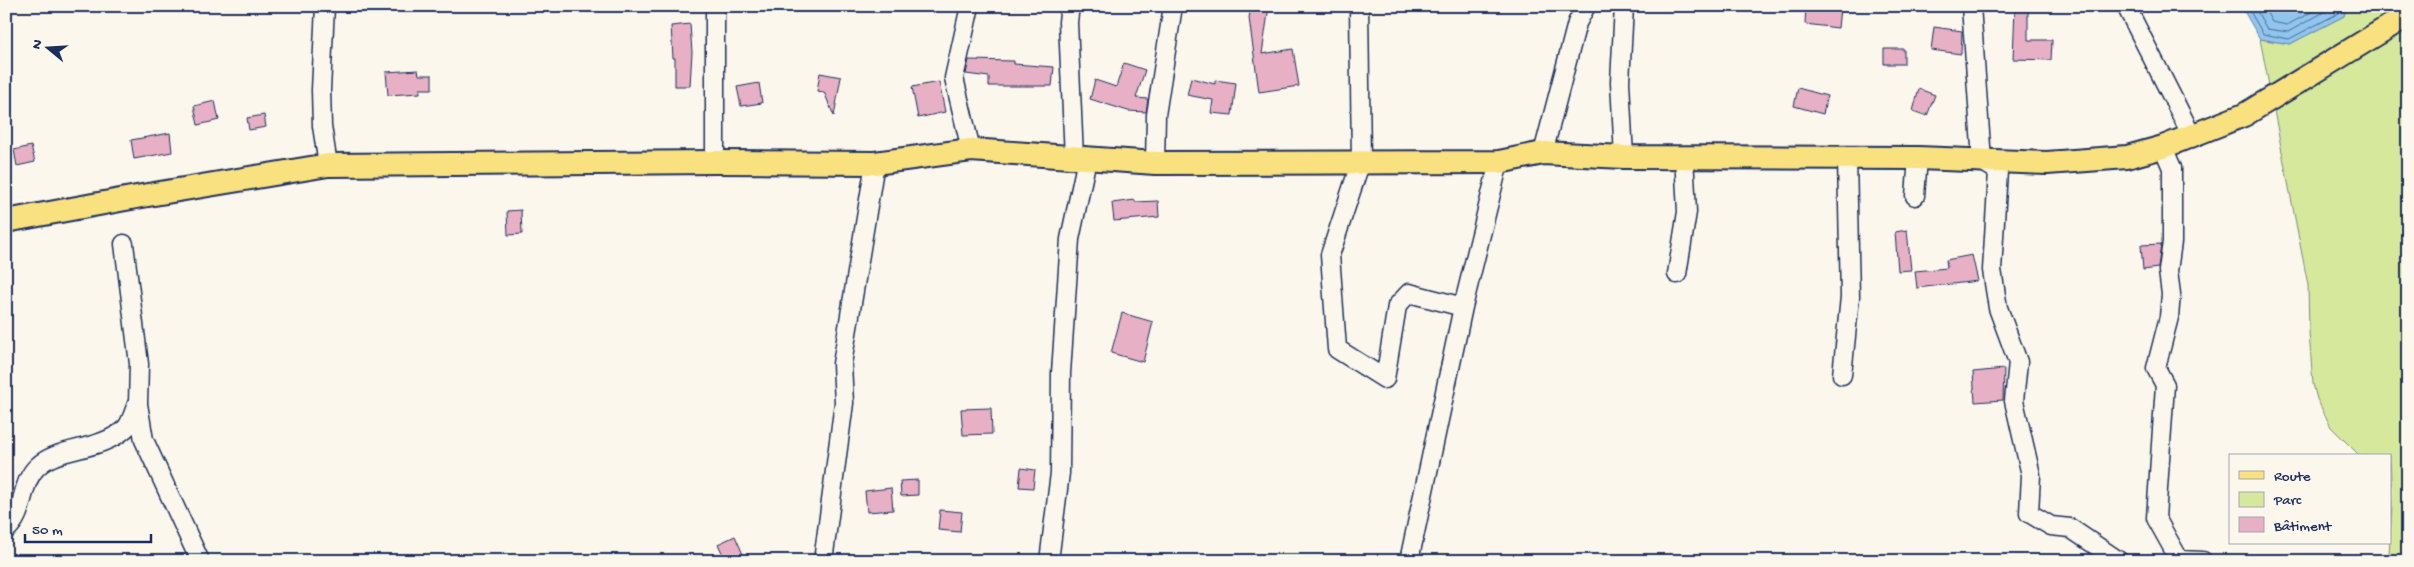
<svg xmlns="http://www.w3.org/2000/svg" width="2414" height="567" viewBox="0 0 2414 567" font-family="'Gochi Hand',sans-serif">
<style>
.green{fill:#d5e89c;stroke:#788c7d}
.water{fill:#91c5ee;stroke:#6289b4}
.lines{fill:none;stroke-linecap:round;stroke-linejoin:round}
.shore{stroke:#4a6b98;stroke-width:1}
.building{fill:#e7b0c4;stroke:#1b2f5e}
.minor-casing{stroke:#1b2f5e;stroke-width:21}
.major-casing{stroke:#1b2f5e;stroke-width:26}
.minor{stroke:#fbf7ec;stroke-width:18}
.major{stroke:#fae180;stroke-width:22}
</style>
<rect width="100%" height="100%" fill="#fbf7ec"/>
<filter id="ink" filterUnits="userSpaceOnUse"><feTurbulence type="fractalNoise" baseFrequency=".02" numOctaves="2"/><feDisplacementMap in="SourceGraphic" scale="10" xChannelSelector="R" yChannelSelector="G"/><feConvolveMatrix kernelMatrix="1 2 1 2 8 2 1 2 1" color-interpolation-filters="sRGB"/></filter>
<g filter="url(#ink)">
<path class="green" d="M 2347,6 L 2408,6 L 2408,561 L 2391,561 L 2389,554 L 2392,506 L 2390,456 L 2360,456 L 2331,427 L 2317,399 L 2313,384 L 2309,332 L 2308,285 L 2260,39 L 2290,44 L 2344,16 Z"/>
<path class="water" d="M 2241,6 L 2347,6 L 2344,16 L 2290,44 L 2260,39 Z"/>
<g class="lines">
<path class="shore" d="M 2247,6 L 2263,34 L 2289,39 L 2339,13 L 2342,6
M 2254,6 L 2267,29 L 2288,32 L 2335,6
M 2263,6 L 2272,22 L 2287,25 L 2323,6"/>
</g>
<path class="building" d="M 1251,6 L 1269,6 L 1262,54 L 1293,49 L 1299,86 L 1259,92 L 1249,18 Z
M 1806,6 L 1840,8 L 1838,28 L 1805,24 Z
M 2015,6 L 2028,6 L 2028,40 L 2052,40 L 2051,60 L 2013,59 Z
M 690,24 L 692,52 L 690,86 L 675,86 L 675,58 L 673,58 L 671,26 Z
M 1934,27 L 1962,31 L 1961,54 L 1931,50 Z
M 1884,49 L 1904,49 L 1904,64 L 1884,64 Z
M 969,60 L 1014,61 L 1014,64 L 1054,67 L 1052,86 L 989,86 L 989,77 L 966,74 Z
M 1124,63 L 1145,70 L 1136,98 L 1148,99 L 1146,112 L 1128,111 L 1090,99 L 1095,80 L 1116,87 Z
M 418,70 L 419,75 L 432,75 L 432,89 L 420,89 L 420,93 L 388,95 L 386,72 Z
M 820,73 L 841,77 L 834,116 L 824,92 L 817,91 Z
M 1191,78 L 1215,84 L 1215,80 L 1236,83 L 1232,115 L 1211,113 L 1213,100 L 1187,95 Z
M 939,82 L 945,112 L 918,118 L 912,87 Z
M 759,83 L 762,103 L 741,106 L 737,87 Z
M 1798,88 L 1827,96 L 1823,114 L 1794,106 Z
M 1919,89 L 1935,95 L 1927,116 L 1913,111 Z
M 215,101 L 219,120 L 198,125 L 194,106 Z
M 264,115 L 266,127 L 249,130 L 247,118 Z
M 170,133 L 172,152 L 134,159 L 131,140 Z
M 31,146 L 35,162 L 17,166 L 14,150 Z
M 1135,200 L 1135,202 L 1158,201 L 1159,217 L 1114,221 L 1112,203 Z
M 521,210 L 522,234 L 508,235 L 507,211 Z
M 1907,230 L 1911,270 L 1898,271 L 1895,232 Z
M 2161,244 L 2158,268 L 2143,270 L 2141,245 Z
M 1972,255 L 1978,281 L 1917,288 L 1915,271 L 1947,268 L 1946,260 Z
M 1122,313 L 1153,322 L 1143,362 L 1111,353 Z
M 2004,369 L 2003,400 L 1975,402 L 1973,372 Z
M 991,408 L 992,434 L 963,435 L 961,409 Z
M 1021,468 L 1035,470 L 1033,488 L 1019,487 Z
M 918,480 L 918,495 L 901,496 L 900,481 Z
M 891,488 L 893,510 L 867,512 L 865,491 Z
M 940,510 L 962,512 L 960,532 L 938,530 Z
M 735,536 L 746,561 L 726,561 L 718,544 Z"/>
<g class="lines">
<defs>
<path id="minor" d="M 325,6 L 321,90 L 322,126 L 328,165
M 715,6 L 715,162
M 970,6 L 954,78 L 971,150
M 1070,6 L 1068,22 L 1074,158
M 1359,6 L 1361,161 L 1330,255 L 1337,349 L 1385,379 L 1397,306 L 1409,293 L 1463,307
M 1624,6 L 1620,82 L 1624,157
M 1971,6 L 1982,161 L 1998,171 L 1992,270 L 1998,308 L 2018,362 L 2014,401 L 2031,475 L 2029,513 L 2051,526 L 2070,528 L 2119,561
M 2126,6 L 2192,136
M 2163,147 L 2172,168 L 2172,242 L 2168,271 L 2171,294 L 2169,317 L 2156,368 L 2165,385 L 2156,518 L 2180,561
M 1543,153 L 1577,23 L 1586,6
M 1155,163 L 1156,115 L 1173,6
M 1915,196 L 1918,158
M 124,244 L 139,364 L 138,404 L 144,440 L 200,561
M 1677,274 L 1687,212 L 1684,156
M 1842,375 L 1850,297 L 1847,159
M 6,530 C 26,514 19,483 38,466 C 59,446 100,452 126,428 C 131,423 134,411 137,404
M 2179,560 L 2203,561
M 823,561 L 844,403 L 842,364 L 875,163
M 1049,561 L 1060,473 L 1061,373 L 1070,239 L 1087,159
M 1409,561 L 1463,307 L 1499,162"/>
<path id="major" d="M 6,221 L 142,196 L 328,165 L 715,162 L 875,163 L 971,150 L 1155,163 L 1499,162 L 1543,153 L 1624,157 L 1918,158 L 2047,163 L 2127,157 L 2163,147 L 2244,115 L 2408,15"/>
</defs>
<use href="#minor" class="minor-casing"/>
<use href="#major" class="major-casing"/>
<use href="#minor" class="minor"/>
<use href="#major" class="major"/>
</g>
</g>
<rect width="2414" height="567" fill="none" stroke="#fbf7ec" stroke-width="25"/>
<rect x="12" y="12" width="2389" height="542" fill="none" stroke="#1b2f5e" stroke-width="2" filter="url(#ink)"/>
<rect x="2229" y="454" width="162" height="90" fill="#fbf7ec" stroke="#a1a7b3"/>
<rect x="2239" y="471" width="25" height="8" fill="#fae180" stroke="#a1a7b3"/>
<text x="2274" y="480" font-size="15" fill="#1b2f5e">Route</text>
<rect x="2239" y="492" width="25" height="15" fill="#d5e89c" stroke="#a1a7b3"/>
<text x="2274" y="504" font-size="15" fill="#1b2f5e">Parc</text>
<rect x="2239" y="517" width="25" height="15" fill="#e7b0c4" stroke="#a1a7b3"/>
<text x="2274" y="530" font-size="15" fill="#1b2f5e">Bâtiment</text>
<g transform="translate(48 48) rotate(288)" stroke="#fbf7ec" stroke-width="4" paint-order="stroke">
<path d="M0-4L9 19L0 12L-9 19Z" fill="#1b2f5e"/>
<text y="-8" font-size="14" font-weight="bold" text-anchor="middle" fill="#1b2f5e">N</text>
</g>
<path d="M25 534v8h126v-8" fill="none" stroke="#1b2f5e" stroke-width="2.5"/>
<text x="32" y="534" font-size="15" fill="#1b2f5e" stroke="#fbf7ec" stroke-width="4" paint-order="stroke">50 m</text>
</svg>
